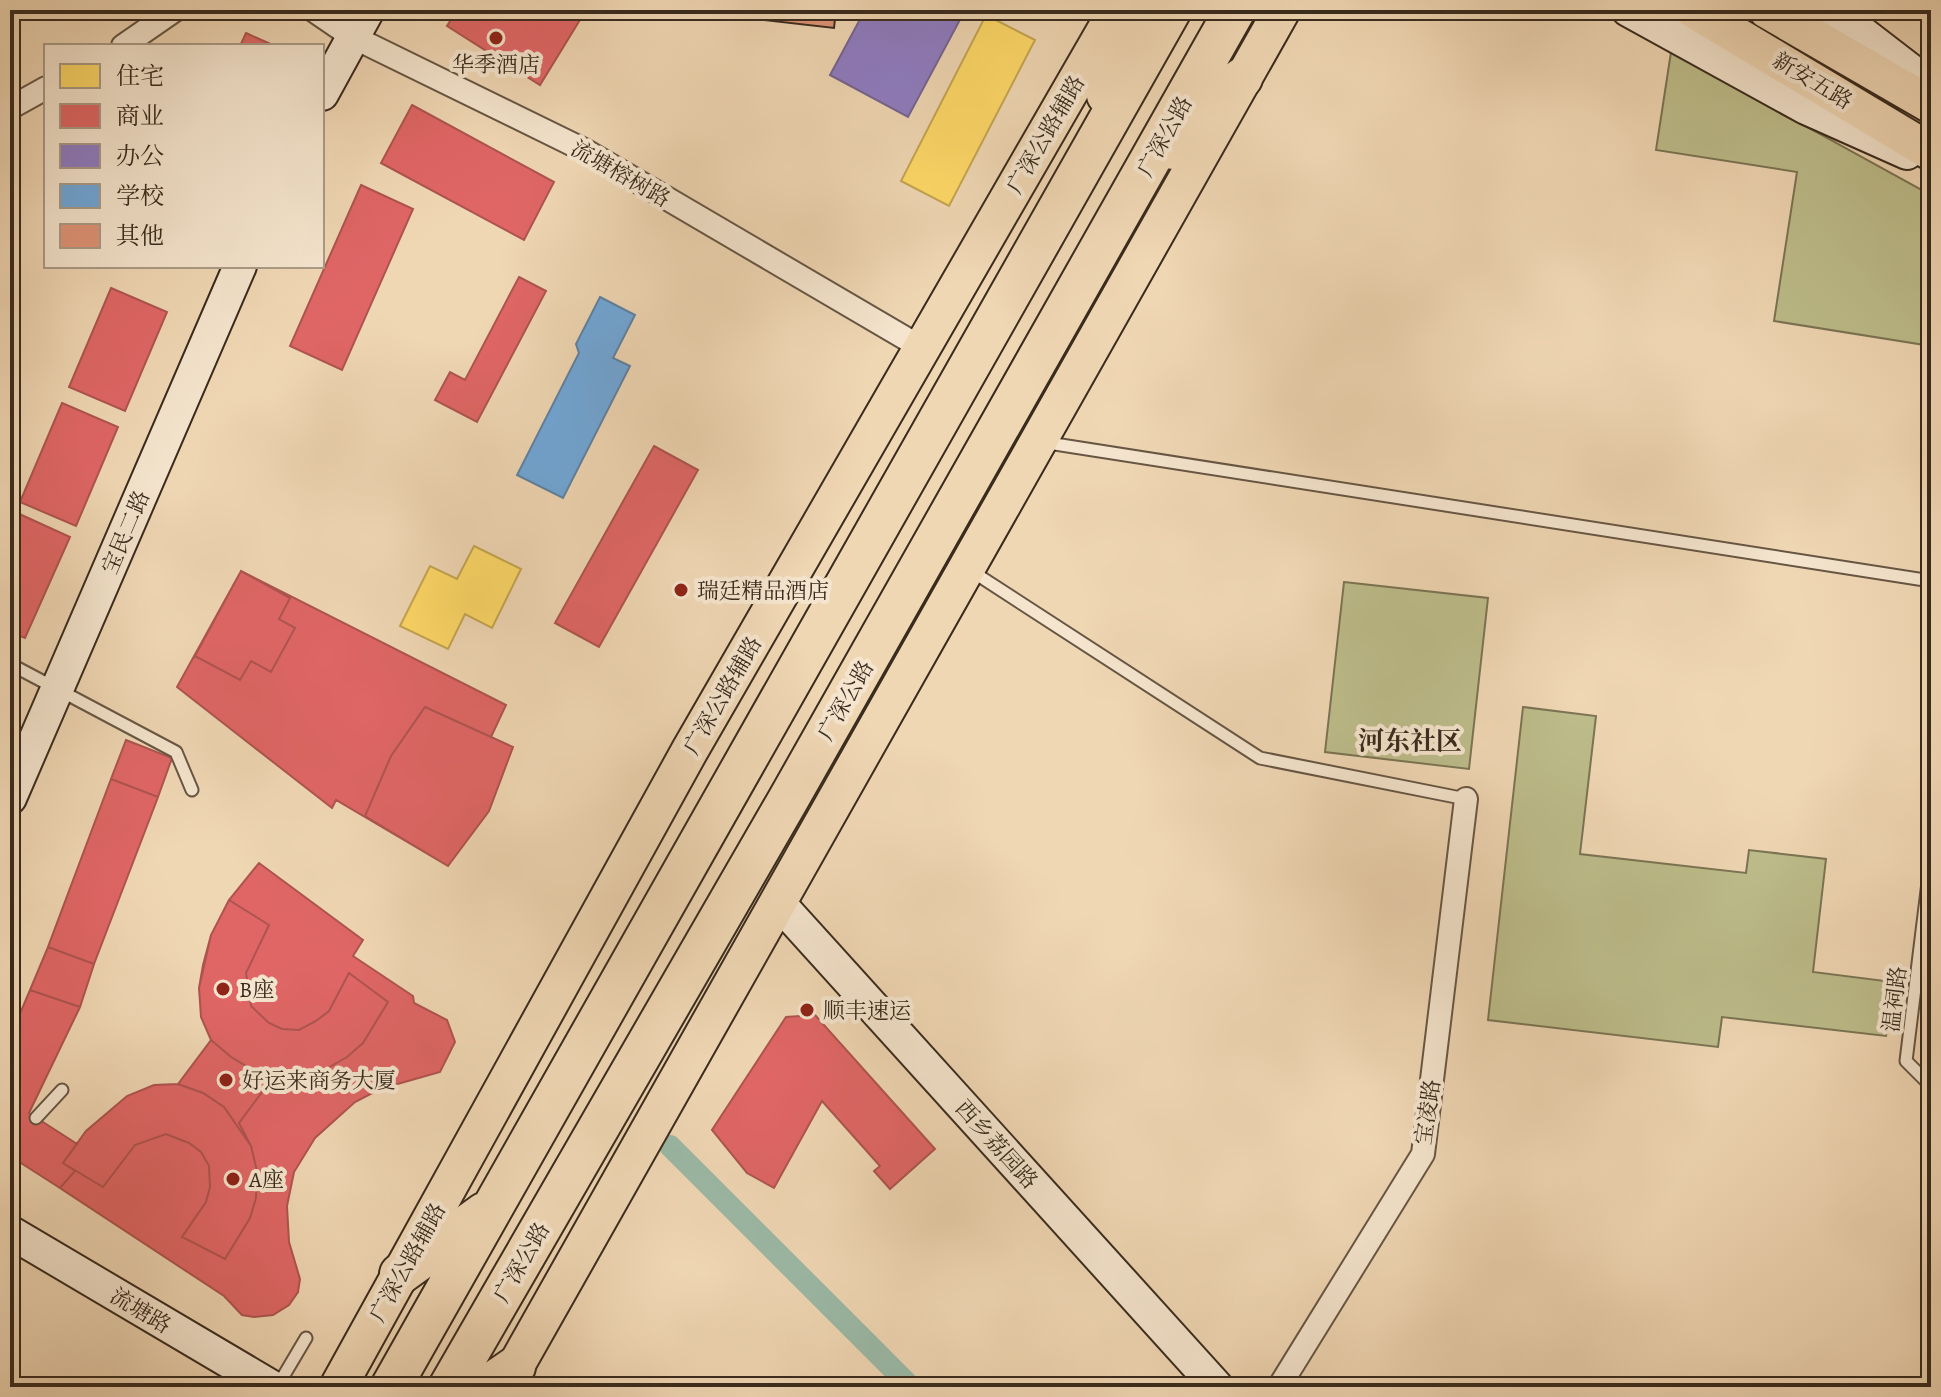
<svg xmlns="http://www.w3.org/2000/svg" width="1941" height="1397" viewBox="0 0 1941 1397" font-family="Alegreya,'Noto Serif SC',serif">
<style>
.green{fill:#bdbd8b;stroke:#7b7454;stroke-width:2}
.homes{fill:#ffd966;stroke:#c4a550;stroke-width:2}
.shops{fill:#e06666;stroke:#ae5450;stroke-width:2}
.offices{fill:#8e7cc3;stroke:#746492;stroke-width:2}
.schools{fill:#6fa8dc;stroke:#5f82a3;stroke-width:2}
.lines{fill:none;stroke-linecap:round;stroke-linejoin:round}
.canal{stroke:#9bbaa8;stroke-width:22}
.building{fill:#de9477;stroke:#392b1e;stroke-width:2}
.lane-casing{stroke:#675644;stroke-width:15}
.street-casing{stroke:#675644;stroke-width:26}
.secondary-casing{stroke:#392b1e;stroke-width:36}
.primary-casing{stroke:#392b1e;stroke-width:40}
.highway-casing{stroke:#392b1e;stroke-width:44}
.lane{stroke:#f5e5ce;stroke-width:11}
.street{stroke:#f5e5ce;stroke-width:22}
.secondary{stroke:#f5e5ce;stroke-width:32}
.primary{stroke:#f0d7b4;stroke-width:36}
.highway{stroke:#f0d7b4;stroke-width:40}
.poi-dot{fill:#8f2418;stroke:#f5e5ce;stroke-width:3}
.labels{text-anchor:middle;stroke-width:8;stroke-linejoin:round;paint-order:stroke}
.poi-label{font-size:22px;fill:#392b1e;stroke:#f5e5ce;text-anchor:start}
.street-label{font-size:22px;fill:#392b1e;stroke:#f5e5ce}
.quarter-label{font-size:26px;font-weight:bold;fill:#392b1e;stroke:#f5e5ce}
</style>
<rect width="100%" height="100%" fill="#f0d7b4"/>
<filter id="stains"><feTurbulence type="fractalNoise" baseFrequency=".0025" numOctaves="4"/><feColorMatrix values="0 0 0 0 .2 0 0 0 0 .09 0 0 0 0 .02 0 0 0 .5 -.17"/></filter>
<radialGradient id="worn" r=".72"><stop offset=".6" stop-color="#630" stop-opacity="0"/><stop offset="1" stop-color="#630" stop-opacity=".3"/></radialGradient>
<path class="green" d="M 1671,52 L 1931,195 L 1931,346 L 1774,321 L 1797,172 L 1656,150 Z
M 1344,582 L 1488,598 L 1469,769 L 1325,752 Z
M 1523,707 L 1596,716 L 1580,854 L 1746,873 L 1749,850 L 1826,859 L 1813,972 L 1893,982 L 1886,1036 L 1722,1017 L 1718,1047 L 1488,1020 Z"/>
<path class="homes" d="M 986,15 L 1035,40 L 949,206 L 901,181 Z
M 474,546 L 521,569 L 492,628 L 465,614 L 448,649 L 400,626 L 430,566 L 457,579 Z"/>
<path class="shops" d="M 457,10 L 586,10 L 540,85 L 447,26 Z
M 246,33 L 275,46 L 240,46 Z
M 412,105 L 554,182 L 524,240 L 381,163 Z
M 361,185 L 413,209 L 342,370 L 290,346 Z
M 519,277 L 546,291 L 477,422 L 435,400 L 450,372 L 465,380 Z
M 111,288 L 167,312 L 125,411 L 69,387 Z
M 62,403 L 118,427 L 76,526 L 20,502 Z
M 654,446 L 698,470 L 599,647 L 555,623 Z
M 15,512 L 70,537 L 25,638 L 10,632 L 10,523 Z
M 241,571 L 290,598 L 279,619 L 295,628 L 271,672 L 251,661 L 240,680 L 195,656 Z
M 241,571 L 506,705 L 491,737 L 513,747 L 489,811 L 448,866 L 336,800 L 332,808 L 177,687 Z
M 425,707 L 513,747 L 489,811 L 448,866 L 365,816 L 391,756 Z
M 126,740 L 172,758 L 158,797 L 111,779 Z
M 111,779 L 158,797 L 94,964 L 48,947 Z
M 259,863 L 363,940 L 353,956 L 413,996 L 414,1003 L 447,1020 L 455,1042 L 440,1072 L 380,1089 L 355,1102 L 315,1138 L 294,1172 L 287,1206 L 289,1242 L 300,1279 L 298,1292 L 289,1305 L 273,1315 L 254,1317 L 242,1315 L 224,1296 L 60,1188 L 75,1171 L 63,1163 L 86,1131 L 127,1096 L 154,1085 L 178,1084 L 211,1040 L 201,1017 L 199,988 L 203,965 L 211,935 L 229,900 Z
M 229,900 L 269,925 L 246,973 L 251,1006 L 269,1023 L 282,1029 L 299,1030 L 316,1021 L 329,1011 L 349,973 L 388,1002 L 363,1043 L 347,1057 L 324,1070 L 299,1077 L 274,1076 L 253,1070 L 231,1057 L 211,1040 L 201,1017 L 199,988 L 211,935 Z
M 229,900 L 269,925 L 246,973 L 251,1006 L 269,1023 L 282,1029 L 299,1030 L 316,1021 L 329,1011 L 349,973 L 388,1002 L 363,1043 L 347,1057 L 324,1070 L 299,1077 L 274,1076 L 239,1123 L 251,1146 L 257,1171 L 256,1198 L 250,1218 L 225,1259 L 182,1237 L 206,1202 L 210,1187 L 209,1166 L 201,1152 L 189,1143 L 166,1134 L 135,1145 L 103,1187 L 63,1163 L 86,1131 L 127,1096 L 154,1085 L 178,1084 L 211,1040 L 201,1017 L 199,988 L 211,935 Z
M 48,947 L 94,964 L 80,1007 L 30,990 Z
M 30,990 L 80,1007 L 29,1113 L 77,1144 L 63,1163 L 75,1171 L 60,1188 L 10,1156 L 10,1037 Z
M 815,1015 L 935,1149 L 890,1189 L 874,1171 L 880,1166 L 822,1101 L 774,1188 L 747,1173 L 712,1130 L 786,1017 Z
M 178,1084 L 203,1093 L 224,1107 L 251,1146 L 257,1171 L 256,1198 L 250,1218 L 225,1259 L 182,1237 L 206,1202 L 210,1187 L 209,1166 L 201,1152 L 189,1143 L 166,1134 L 135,1145 L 103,1187 L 63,1163 L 86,1131 L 127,1096 L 154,1085 Z"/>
<path class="offices" d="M 865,10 L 901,10 L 913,16 L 917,10 L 950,10 L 962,16 L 908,117 L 830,75 Z"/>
<path class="schools" d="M 600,297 L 635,315 L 613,358 L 630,366 L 563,498 L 517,475 L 579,353 L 576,344 Z"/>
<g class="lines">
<path class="canal" d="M 670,1146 L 911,1387"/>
</g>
<path class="building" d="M 702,10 L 836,10 L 834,28 L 702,13 Z"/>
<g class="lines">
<defs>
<path id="lane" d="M 1042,442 L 1931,581
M 970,570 L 1260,758 L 1466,799
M 10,664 L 176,752 L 192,790
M 1931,858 L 1906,1061 L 1931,1086
M 36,1118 L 62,1090
M 277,1387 L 306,1338"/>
<path id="street" d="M 313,10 L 351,36 L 586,151 L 922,348
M 123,46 L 175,10
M 10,108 L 46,88
M 1279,1387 L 1423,1154 L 1466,799"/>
<path id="secondary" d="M 1628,10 L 1806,108 L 1907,153
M 1825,10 L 1857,29 L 1931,86
M 322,94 L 368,10
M 10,798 L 240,266
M 777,901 L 1217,1387
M 10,1232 L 272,1387"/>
<path id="primary" d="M 1694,10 L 1931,152
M 1767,10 L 1931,105
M 338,1387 L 690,750 L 1117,10
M 504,1387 L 1282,10"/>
<path id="highway" d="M 1107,95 L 1128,10
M 1173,149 L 1242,78
M 400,1274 L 484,1213
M 391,1387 L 1171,10
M 449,1387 L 788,800 L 1235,10
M 486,1387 L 515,1367"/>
</defs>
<use href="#lane" class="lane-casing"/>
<use href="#street" class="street-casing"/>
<use href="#secondary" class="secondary-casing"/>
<use href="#primary" class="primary-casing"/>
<use href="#highway" class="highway-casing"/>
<use href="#lane" class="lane"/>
<use href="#street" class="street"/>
<use href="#secondary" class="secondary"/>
<use href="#primary" class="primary"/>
<use href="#highway" class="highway"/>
</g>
<g class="poi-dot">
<circle cx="496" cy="38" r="8"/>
<circle cx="681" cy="590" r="8"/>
<circle cx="223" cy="989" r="8"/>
<circle cx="807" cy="1010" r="8"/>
<circle cx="226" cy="1080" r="8"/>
<circle cx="233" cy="1179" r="8"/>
</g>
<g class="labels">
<g class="poi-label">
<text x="496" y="72" text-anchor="middle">华季酒店</text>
<text x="697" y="598">瑞廷精品酒店</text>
<text x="239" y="997">B座</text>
<text x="823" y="1018">顺丰速运</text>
<text x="242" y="1088">好运来商务大厦</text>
<text x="249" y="1187">A座</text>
</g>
<g class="street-label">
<text transform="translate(1813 80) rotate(31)" y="8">新安五路</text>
<text transform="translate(1045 134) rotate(-60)" y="8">广深公路辅路</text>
<text transform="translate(1164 136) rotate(-61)" y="8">广深公路</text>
<text transform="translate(621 173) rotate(30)" y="8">流塘榕树路</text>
<text transform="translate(125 532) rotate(-67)" y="8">宝民二路</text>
<text transform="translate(722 695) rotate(-60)" y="8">广深公路辅路</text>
<text transform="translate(845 700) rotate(-60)" y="8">广深公路</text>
<text transform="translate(1894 999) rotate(-83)" y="8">温祠路</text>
<text transform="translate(1427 1112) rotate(-82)" y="8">宝凌路</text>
<text transform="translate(997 1144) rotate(48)" y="8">西乡荔园路</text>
<text transform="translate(407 1262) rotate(-61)" y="8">广深公路辅路</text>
<text transform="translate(521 1262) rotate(-60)" y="8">广深公路</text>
<text transform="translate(141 1310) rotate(31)" y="8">流塘路</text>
</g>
<g class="quarter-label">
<text x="1410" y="750">河东社区</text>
</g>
</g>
<rect width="1941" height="1397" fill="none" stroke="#f0d7b4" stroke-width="40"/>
<rect x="12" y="12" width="1917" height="1373" fill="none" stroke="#392b1e" stroke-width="4"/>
<rect x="20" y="20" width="1901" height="1357" fill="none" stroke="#392b1e" stroke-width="2"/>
<rect x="44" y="44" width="280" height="224" fill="#f5e5ce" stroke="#aa9b88" stroke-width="2"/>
<rect x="60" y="64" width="40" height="24" fill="#ffd966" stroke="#aa9b88" stroke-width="2"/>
<text x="116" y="84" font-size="24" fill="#392b1e">住宅</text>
<rect x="60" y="104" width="40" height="24" fill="#e06666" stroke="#aa9b88" stroke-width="2"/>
<text x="116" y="124" font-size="24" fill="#392b1e">商业</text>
<rect x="60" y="144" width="40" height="24" fill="#8e7cc3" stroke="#aa9b88" stroke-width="2"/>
<text x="116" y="164" font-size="24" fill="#392b1e">办公</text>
<rect x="60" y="184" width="40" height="24" fill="#6fa8dc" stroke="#aa9b88" stroke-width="2"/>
<text x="116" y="204" font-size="24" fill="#392b1e">学校</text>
<rect x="60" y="224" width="40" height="24" fill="#de9477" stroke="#aa9b88" stroke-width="2"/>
<text x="116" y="244" font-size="24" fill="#392b1e">其他</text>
<rect width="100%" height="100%" filter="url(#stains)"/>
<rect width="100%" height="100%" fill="url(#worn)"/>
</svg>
